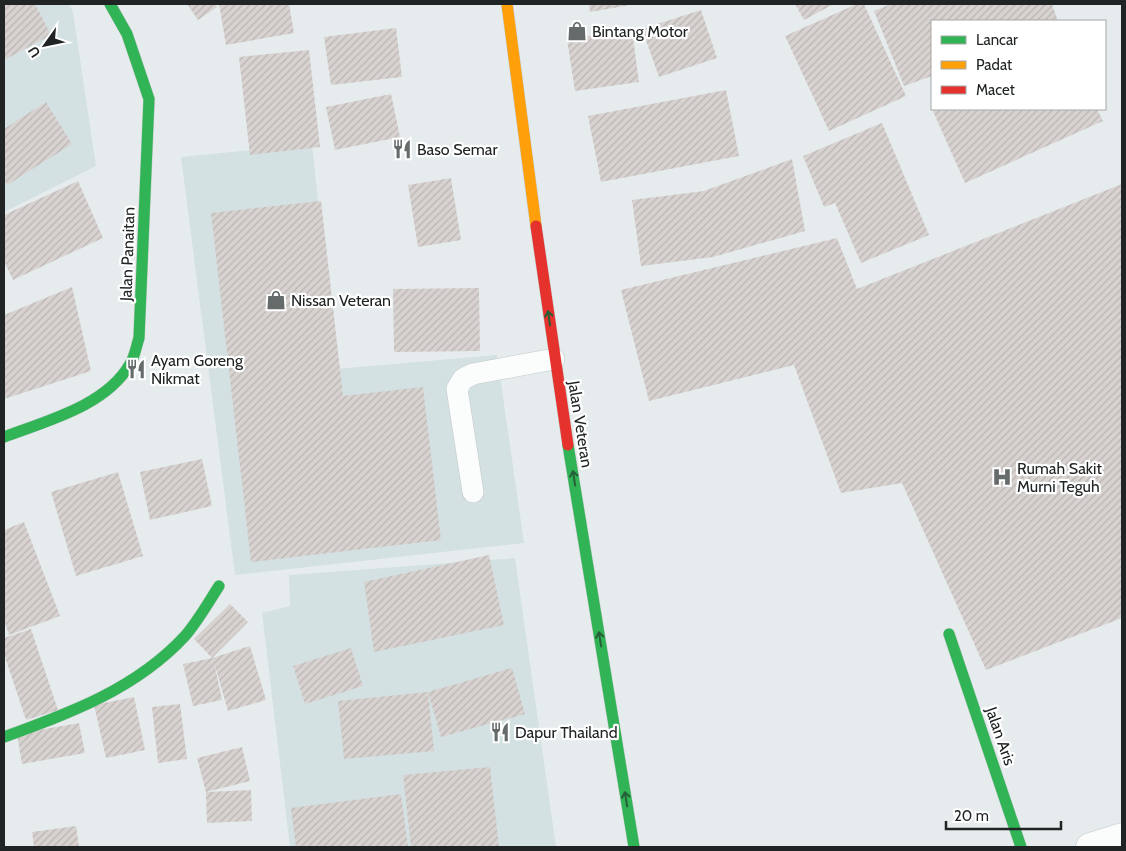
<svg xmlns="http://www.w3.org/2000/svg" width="1126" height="851" viewBox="0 0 1126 851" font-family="Cabin,sans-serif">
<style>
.built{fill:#d3e1e2}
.building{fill:url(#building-hatch)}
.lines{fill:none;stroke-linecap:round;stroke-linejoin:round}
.lane-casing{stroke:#c4c8c9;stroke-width:22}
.street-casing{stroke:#c4c8c9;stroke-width:29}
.fast-casing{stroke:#c4c8c9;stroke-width:12}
.slow-casing{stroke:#c4c8c9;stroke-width:12}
.jam-casing{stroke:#c4c8c9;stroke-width:12}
.lane{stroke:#fbfcfc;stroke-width:21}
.street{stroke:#fbfcfc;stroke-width:28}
.fast{stroke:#30b455;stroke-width:11}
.slow{stroke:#ff9f0a;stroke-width:11}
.jam{stroke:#e5322d;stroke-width:11}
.oneway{stroke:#265e38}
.labels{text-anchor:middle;stroke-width:4.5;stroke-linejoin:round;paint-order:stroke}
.poi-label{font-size:16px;fill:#202425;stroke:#fff;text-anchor:start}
.street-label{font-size:16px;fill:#202425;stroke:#fff}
</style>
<defs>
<pattern id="building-hatch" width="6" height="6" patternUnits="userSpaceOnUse" patternTransform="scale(1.25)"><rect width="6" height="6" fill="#d8d3d1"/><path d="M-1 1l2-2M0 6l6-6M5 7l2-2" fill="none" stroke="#b9b5b3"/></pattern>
</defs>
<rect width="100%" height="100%" fill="#e6eced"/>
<path class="built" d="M 4,4 L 69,4 L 73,12 L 96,166 L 4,212 Z
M 312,144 L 336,369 L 497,355 L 524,543 L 235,575 L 181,157 Z
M 515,558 L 556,847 L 290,847 L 262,613 L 290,606 L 289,575 Z"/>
<path class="building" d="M 4,4 L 35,4 L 51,35 L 4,60 Z
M 187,4 L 215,4 L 217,7 L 198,20 Z
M 219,4 L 289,4 L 294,33 L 226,45 Z
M 589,4 L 630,4 L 630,5 L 590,12 Z
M 795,4 L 834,4 L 804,20 Z
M 857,4 L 864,4 L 906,96 L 829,131 L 785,36 Z
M 891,4 L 1052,4 L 1058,21 L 932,21 L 932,76 L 904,86 L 874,11 Z
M 701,10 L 717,58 L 659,77 L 642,29 Z
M 396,28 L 402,77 L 331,85 L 324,37 Z
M 632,30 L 639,82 L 575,91 L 567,39 Z
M 309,50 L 320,147 L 250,155 L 239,57 Z
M 726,90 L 739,156 L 601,182 L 588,116 Z
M 391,94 L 400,137 L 335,150 L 326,107 Z
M 46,102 L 72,144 L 7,185 L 4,179 L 4,129 Z
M 932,109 L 1097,109 L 1103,121 L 965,183 Z
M 882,123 L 929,235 L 861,263 L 835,203 L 824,207 L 803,156 Z
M 792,159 L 805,231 L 713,257 L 641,266 L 632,200 L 704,191 Z
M 451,178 L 461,240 L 418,247 L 408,185 Z
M 78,181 L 103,238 L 13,280 L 4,261 L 4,215 Z
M 1122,184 L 1122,618 L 986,670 L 902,483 L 841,493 L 794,365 L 649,401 L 621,290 L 837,238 L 857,289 Z
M 321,201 L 343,396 L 423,387 L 441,540 L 251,562 L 211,213 Z
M 72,287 L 91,371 L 4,399 L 4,315 Z
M 479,288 L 480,351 L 394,352 L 393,289 Z
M 202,459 L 212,506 L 150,520 L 140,472 Z
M 118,472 L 143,556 L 76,576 L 51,492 Z
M 24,522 L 60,616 L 9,635 L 4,620 L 4,530 Z
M 489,555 L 504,625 L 374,652 L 364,582 Z
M 230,604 L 248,622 L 212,658 L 250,646 L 266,700 L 228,711 L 214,662 L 222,700 L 193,706 L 183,664 L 212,658 L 194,639 Z
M 31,629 L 58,710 L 26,720 L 4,654 L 4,638 Z
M 351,648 L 363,686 L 305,704 L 293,666 Z
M 512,668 L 525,714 L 441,737 L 428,692 L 434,751 L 344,759 L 338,701 L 428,692 Z
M 134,697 L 145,750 L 106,758 L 94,705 Z
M 180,704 L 187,759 L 158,763 L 152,707 Z
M 79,723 L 85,753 L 22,764 L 17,734 Z
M 242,747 L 250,781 L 206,792 L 251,790 L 252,821 L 207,823 L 206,792 L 197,758 Z
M 490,767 L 499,847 L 411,847 L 403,775 Z
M 401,794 L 408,847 L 296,847 L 291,808 Z
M 76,826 L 79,847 L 34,847 L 32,832 Z"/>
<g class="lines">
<defs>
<path id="lane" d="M 473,492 L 457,389 L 463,379 L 473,374 L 554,359"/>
<path id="street" d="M 1090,847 L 1122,837"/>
<path id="fast" d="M 4,437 C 46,421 106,406 130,364 C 135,356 136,347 139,338 L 149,99 L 127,34 L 110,4
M 568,445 L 634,847
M 949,634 L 1021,847
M 4,737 C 70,713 136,689 185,636 C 198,621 208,603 219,586"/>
<path id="slow" d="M 507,4 L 536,226"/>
<path id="jam" d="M 536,226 L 568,445"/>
</defs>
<use href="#lane" class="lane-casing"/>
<use href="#street" class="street-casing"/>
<use href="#fast" class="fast-casing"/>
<use href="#slow" class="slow-casing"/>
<use href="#jam" class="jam-casing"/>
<use href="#lane" class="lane"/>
<use href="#street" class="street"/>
<use href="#fast" class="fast"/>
<use href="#slow" class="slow"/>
<use href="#jam" class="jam"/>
</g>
<defs><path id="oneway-shaft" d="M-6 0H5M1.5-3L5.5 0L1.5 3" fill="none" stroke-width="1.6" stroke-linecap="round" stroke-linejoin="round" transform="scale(1.25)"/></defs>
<g class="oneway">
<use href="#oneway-shaft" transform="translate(549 318) rotate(-98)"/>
<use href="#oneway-shaft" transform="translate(574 478) rotate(-99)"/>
<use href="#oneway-shaft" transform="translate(600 639) rotate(-99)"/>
<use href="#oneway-shaft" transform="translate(626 799) rotate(-99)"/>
</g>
<defs>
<symbol id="shop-bare" viewBox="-9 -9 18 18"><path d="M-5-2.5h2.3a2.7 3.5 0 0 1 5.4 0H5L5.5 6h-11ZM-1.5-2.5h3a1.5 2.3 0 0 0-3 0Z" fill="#656a6b" stroke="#fff" stroke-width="2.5" paint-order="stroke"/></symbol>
<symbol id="restaurant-bare" viewBox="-9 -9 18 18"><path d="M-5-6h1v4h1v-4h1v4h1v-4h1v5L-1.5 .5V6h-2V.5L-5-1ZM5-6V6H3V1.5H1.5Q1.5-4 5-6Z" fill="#656a6b" stroke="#fff" stroke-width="2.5" paint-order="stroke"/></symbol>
<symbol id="hospital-bare" viewBox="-9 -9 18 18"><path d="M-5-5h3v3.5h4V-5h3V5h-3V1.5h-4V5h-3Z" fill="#656a6b" stroke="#fff" stroke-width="2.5" paint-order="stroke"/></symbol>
</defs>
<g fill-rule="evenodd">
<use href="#shop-bare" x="563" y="17" width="28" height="28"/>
<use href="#restaurant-bare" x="388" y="135" width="28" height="28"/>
<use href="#shop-bare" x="262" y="286" width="28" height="28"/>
<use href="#restaurant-bare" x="122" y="355" width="28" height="28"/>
<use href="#hospital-bare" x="988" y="463" width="28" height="28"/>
<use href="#restaurant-bare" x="486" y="718" width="28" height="28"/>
</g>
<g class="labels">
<g class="poi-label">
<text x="592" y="37">Bintang Motor</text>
<text x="417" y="155">Baso Semar</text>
<text x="291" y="306">Nissan Veteran</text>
<text x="151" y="366">Ayam Goreng<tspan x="151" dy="18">Nikmat</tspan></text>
<text x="1017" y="474">Rumah Sakit<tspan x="1017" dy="18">Murni Teguh</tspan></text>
<text x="515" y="738">Dapur Thailand</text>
</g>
<g class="street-label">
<text transform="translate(127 254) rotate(-88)" y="6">Jalan Panaitan</text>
<text transform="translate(581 424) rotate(81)" y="6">Jalan Veteran</text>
<text transform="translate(1001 736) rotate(71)" y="6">Jalan Aris</text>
</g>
</g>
<rect width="1126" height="851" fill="none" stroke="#202425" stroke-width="10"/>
<rect x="931" y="20" width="175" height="90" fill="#ffffff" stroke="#a6a7a8"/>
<rect x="941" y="36" width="25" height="8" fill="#30b455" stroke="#a6a7a8"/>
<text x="976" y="45" font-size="15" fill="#202425">Lancar</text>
<rect x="941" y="61" width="25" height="8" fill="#ff9f0a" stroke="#a6a7a8"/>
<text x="976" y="70" font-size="15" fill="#202425">Padat</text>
<rect x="941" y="86" width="25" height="8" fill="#e5322d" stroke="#a6a7a8"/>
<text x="976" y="95" font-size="15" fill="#202425">Macet</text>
<g transform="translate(45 45) rotate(237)" stroke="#ffffff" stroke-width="4" paint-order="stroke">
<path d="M0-4L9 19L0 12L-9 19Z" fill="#202425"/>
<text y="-8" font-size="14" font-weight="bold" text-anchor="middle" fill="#202425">U</text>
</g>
<path d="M946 821v8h115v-8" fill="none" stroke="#202425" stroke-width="2.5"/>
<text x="954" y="821" font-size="15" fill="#202425" stroke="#ffffff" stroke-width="4" paint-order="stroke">20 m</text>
</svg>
